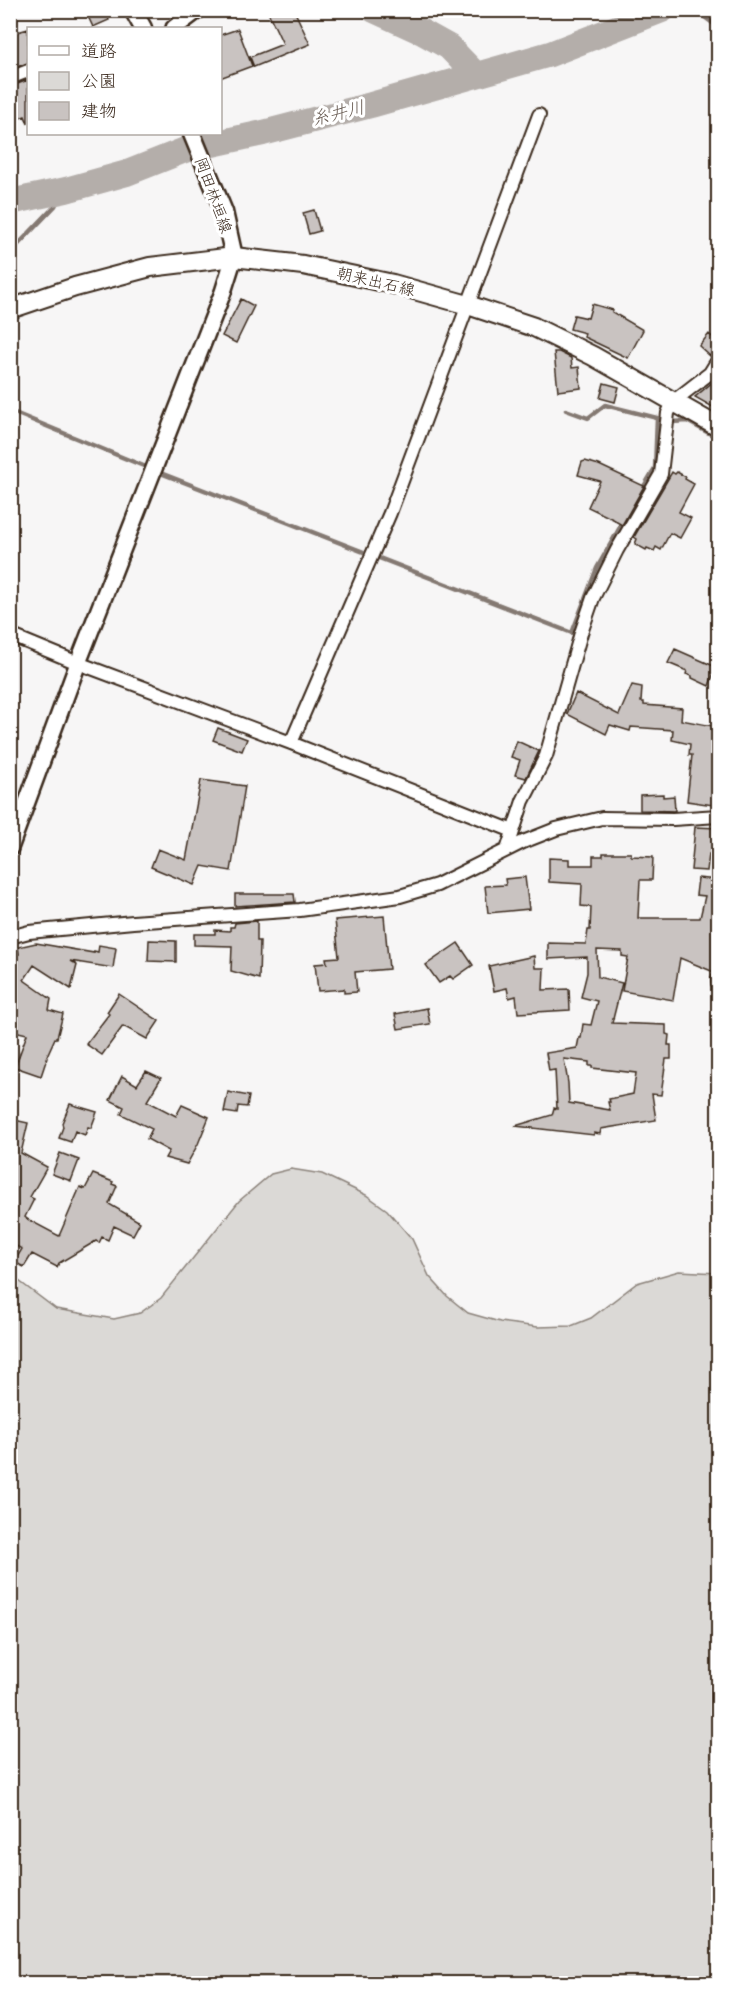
<svg xmlns="http://www.w3.org/2000/svg" width="729" height="1994" viewBox="0 0 729 1994" font-family="'Patrick Hand','Klee One',sans-serif">
<style>
.green{fill:#dbd9d6;stroke:#8b827a;stroke-width:1.5}
.lines{fill:none;stroke-linecap:round;stroke-linejoin:round}
.stream{stroke:#847972;stroke-width:4.5}
.river{stroke:#b4aeaa;stroke-width:26}
.building{fill:#c9c3c1;stroke:#3b2a1e;stroke-width:1.5;fill-rule:evenodd}
.minor-casing{stroke:#3b2a1e;stroke-width:16}
.tertiary-casing{stroke:#3b2a1e;stroke-width:20}
.secondary-casing{stroke:#3b2a1e;stroke-width:21}
.primary-casing{stroke:#3b2a1e;stroke-width:22}
.minor{stroke:#fff;stroke-width:12}
.tertiary{stroke:#fff;stroke-width:15}
.secondary{stroke:#fff;stroke-width:16}
.primary{stroke:#fff;stroke-width:18}
.labels{text-anchor:middle;stroke-width:6;stroke-linejoin:round;paint-order:stroke}
.street-label{font-size:16px;fill:#3b2a1e;stroke:#fff}
.water-label{font-size:18px;font-style:italic;fill:#65584f;stroke:#fff}
</style>
<rect width="100%" height="100%" fill="#f7f6f6"/>
<filter id="ink" filterUnits="userSpaceOnUse"><feTurbulence type="fractalNoise" baseFrequency=".0167" numOctaves="2"/><feDisplacementMap in="SourceGraphic" scale="12" xChannelSelector="R" yChannelSelector="G"/><feConvolveMatrix kernelMatrix="1 2 1 2 8 2 1 2 1" color-interpolation-filters="sRGB"/></filter>
<g filter="url(#ink)">
<path class="green" d="M 291,1169 L 322,1174 L 366,1195 L 387,1210 L 412,1239 L 429,1276 L 447,1296 L 468,1313 L 500,1322 L 538,1327 L 571,1326 L 591,1318 L 637,1283 L 679,1271 L 718,1273 L 718,1983 L 11,1983 L 11,1275 L 56,1309 L 114,1319 L 140,1313 L 161,1298 L 239,1201 L 271,1174 Z"/>
<g class="lines">
<path class="stream" d="M 695,10 L 718,27
M 10,253 L 55,206 L 62,191
M 566,410 L 588,418 L 605,405 L 673,422 L 687,421 L 718,438
M 10,411 L 163,474 L 572,633 L 597,568 L 624,520
M 633,505 L 655,468 L 657,418"/>
<path class="river" d="M 374,10 L 422,32 L 449,47 L 476,75
M 10,202 L 66,190 L 127,173 L 185,150 L 263,133 L 371,105 L 550,54 L 662,10"/>
</g>
<path class="building" d="M 85,10 L 104,10 L 109,20 L 93,27 Z
M 267,10 L 294,10 L 310,44 L 254,67 L 250,57 L 283,44 Z
M 28,29 L 28,63 L 10,69 L 10,34 Z
M 238,29 L 252,66 L 220,78 L 220,35 Z
M 28,80 L 28,124 L 25,116 L 10,122 L 10,102 L 18,99 L 12,86 Z
M 314,210 L 320,231 L 309,234 L 303,213 Z
M 241,299 L 254,306 L 236,343 L 222,336 Z
M 592,304 L 613,310 L 612,312 L 643,330 L 628,358 L 584,337 L 585,333 L 570,329 L 574,315 L 588,318 Z
M 709,334 L 718,342 L 718,347 L 710,356 L 699,346 Z
M 554,352 L 559,352 L 571,358 L 572,368 L 579,367 L 581,388 L 558,391 Z
M 714,381 L 718,383 L 718,410 L 695,397 Z
M 604,383 L 619,387 L 615,402 L 600,398 Z
M 585,461 L 599,465 L 644,486 L 622,525 L 615,521 L 615,520 L 588,507 L 600,481 L 578,475 L 582,462 Z
M 672,472 L 675,474 L 677,472 L 686,477 L 685,479 L 694,484 L 679,512 L 691,518 L 680,538 L 670,533 L 661,550 L 656,547 L 654,551 L 647,548 L 646,550 L 635,544 L 637,539 L 634,537 Z
M 675,649 L 716,667 L 709,686 L 692,678 L 692,676 L 686,674 L 687,671 L 668,663 Z
M 632,685 L 642,687 L 641,702 L 644,702 L 644,705 L 682,708 L 681,720 L 718,727 L 718,803 L 713,802 L 713,805 L 687,801 L 692,755 L 689,755 L 690,744 L 672,740 L 673,730 L 631,727 L 630,731 L 610,725 L 606,734 L 567,714 L 576,693 L 619,715 Z
M 218,728 L 247,739 L 242,751 L 213,740 Z
M 517,741 L 539,751 L 526,778 L 515,775 L 520,760 L 511,757 Z
M 201,780 L 245,786 L 231,871 L 202,866 L 194,885 L 151,867 L 158,849 L 186,860 Z
M 663,794 L 663,797 L 674,796 L 675,811 L 640,810 L 640,795 Z
M 695,827 L 718,828 L 718,850 L 715,850 L 714,854 L 709,854 L 707,871 L 691,870 Z
M 603,853 L 631,853 L 631,856 L 653,857 L 652,880 L 640,880 L 638,918 L 700,918 L 705,896 L 696,895 L 698,878 L 718,880 L 718,966 L 714,972 L 680,958 L 673,1000 L 622,991 L 628,957 L 622,956 L 622,951 L 597,950 L 598,977 L 622,983 L 612,1023 L 666,1025 L 666,1034 L 669,1035 L 668,1045 L 671,1045 L 671,1059 L 666,1059 L 661,1095 L 652,1094 L 656,1120 L 601,1129 L 600,1134 L 594,1133 L 594,1135 L 515,1126 L 552,1115 L 554,1108 L 557,1109 L 555,1070 L 549,1071 L 546,1053 L 577,1048 L 579,1038 L 581,1038 L 583,1024 L 591,1025 L 597,1001 L 581,997 L 587,973 L 587,957 L 548,959 L 548,943 L 586,944 L 588,930 L 590,930 L 591,907 L 581,906 L 582,884 L 549,882 L 549,858 L 569,859 L 569,865 L 593,865 L 593,856 L 603,856 ZM 564,1059 L 589,1062 L 589,1066 L 592,1066 L 592,1068 L 636,1073 L 633,1094 L 609,1099 L 610,1102 L 608,1102 L 610,1110 L 569,1103 L 568,1083 Z
M 525,877 L 529,909 L 488,913 L 485,886 L 506,885 L 505,879 Z
M 235,894 L 294,894 L 295,902 L 235,906 Z
M 384,916 L 389,969 L 355,972 L 357,992 L 344,993 L 344,989 L 318,991 L 315,964 L 327,963 L 326,958 L 339,957 L 335,920 Z
M 257,921 L 257,941 L 260,941 L 259,979 L 231,971 L 232,946 L 194,945 L 194,934 L 215,934 L 215,930 L 230,931 L 230,927 L 234,927 L 235,923 Z
M 149,940 L 176,941 L 176,962 L 148,961 Z
M 36,943 L 94,953 L 94,951 L 98,952 L 99,945 L 116,948 L 113,968 L 70,961 L 77,965 L 71,989 L 34,965 L 24,980 L 51,999 L 49,1010 L 63,1014 L 57,1038 L 55,1038 L 46,1058 L 47,1058 L 41,1076 L 15,1067 L 27,1034 L 10,1030 L 10,1010 L 17,986 L 10,985 L 10,951 L 19,954 L 18,947 Z
M 458,943 L 473,965 L 453,979 L 450,976 L 439,983 L 426,965 Z
M 534,956 L 535,968 L 544,968 L 543,990 L 569,989 L 570,1010 L 518,1013 L 516,996 L 509,998 L 507,988 L 494,991 L 489,966 Z
M 119,994 L 159,1021 L 147,1039 L 123,1026 L 102,1055 L 86,1044 L 109,1014 L 107,1012 Z
M 427,1008 L 430,1024 L 398,1029 L 395,1014 Z
M 146,1071 L 161,1078 L 147,1101 L 176,1116 L 182,1105 L 209,1117 L 198,1144 L 187,1164 L 165,1158 L 169,1151 L 147,1139 L 152,1129 L 121,1114 L 124,1107 L 110,1100 L 122,1076 L 137,1085 Z
M 228,1092 L 249,1096 L 247,1107 L 238,1106 L 237,1114 L 224,1112 Z
M 70,1104 L 97,1112 L 91,1128 L 88,1127 L 85,1135 L 75,1131 L 71,1142 L 59,1138 L 63,1127 L 62,1123 Z
M 10,1119 L 28,1123 L 21,1153 L 47,1167 L 30,1197 L 34,1199 L 25,1217 L 27,1219 L 59,1236 L 80,1187 L 85,1189 L 93,1174 L 113,1182 L 112,1184 L 117,1186 L 109,1204 L 140,1222 L 133,1235 L 114,1226 L 108,1240 L 102,1237 L 99,1243 L 96,1241 L 59,1263 L 57,1267 L 32,1254 L 24,1267 L 14,1262 L 22,1249 L 10,1243 Z
M 60,1153 L 79,1160 L 71,1181 L 52,1174 Z"/>
<g class="lines">
<defs>
<path id="minor" d="M 10,78 L 28,71
M 10,635 L 78,663 L 291,743 L 513,831
M 291,743 L 390,513 L 539,115
M 507,850 L 523,801 L 546,756 L 581,633 L 593,598 L 617,550 L 661,474 L 668,413 L 674,401 L 710,373 L 718,360
M 10,937 L 29,932 L 133,922 L 300,910 L 400,896 L 437,885 L 523,842 L 556,829 L 602,818 L 673,819 L 718,816
M 718,979 L 718,983"/>
<path id="tertiary" d="M 174,28 L 198,10
M 10,848 L 78,663 L 223,292 L 234,257"/>
<path id="secondary" d="M 133,10 L 143,28
M 192,134 L 224,212 L 234,257"/>
<path id="primary" d="M 10,309 L 75,287 L 150,267 L 234,257 L 303,265 L 393,284 L 468,305 L 534,327 L 593,356 L 718,427"/>
</defs>
<use href="#minor" class="minor-casing"/>
<use href="#tertiary" class="tertiary-casing"/>
<use href="#secondary" class="secondary-casing"/>
<use href="#primary" class="primary-casing"/>
<use href="#minor" class="minor"/>
<use href="#tertiary" class="tertiary"/>
<use href="#secondary" class="secondary"/>
<use href="#primary" class="primary"/>
</g>
</g>
<g class="labels">
<g class="street-label">
<text transform="translate(214 195) rotate(70)" y="6">岡田林垣線</text>
<text transform="translate(376 281) rotate(13)" y="6">朝来出石線</text>
</g>
<g class="water-label">
<text transform="translate(338 113) rotate(-14)" y="6">糸井川</text>
</g>
</g>
<rect width="729" height="1994" fill="none" stroke="#fff" stroke-width="36"/>
<rect x="18" y="18" width="693" height="1958" fill="none" stroke="#3b2a1e" stroke-width="2" filter="url(#ink)"/>
<rect x="27" y="27" width="195" height="108" fill="#ffffff" stroke="#b1aaa5" stroke-width="1.5"/>
<rect x="39" y="46" width="30" height="9" fill="#ffffff" stroke="#b1aaa5" stroke-width="1.5"/>
<text x="81" y="57" font-size="18" fill="#3b2a1e">道路</text>
<rect x="39" y="72" width="30" height="18" fill="#dbd9d6" stroke="#b1aaa5" stroke-width="1.5"/>
<text x="81" y="87" font-size="18" fill="#3b2a1e">公園</text>
<rect x="39" y="102" width="30" height="18" fill="#c9c3c1" stroke="#b1aaa5" stroke-width="1.5"/>
<text x="81" y="117" font-size="18" fill="#3b2a1e">建物</text>
</svg>
